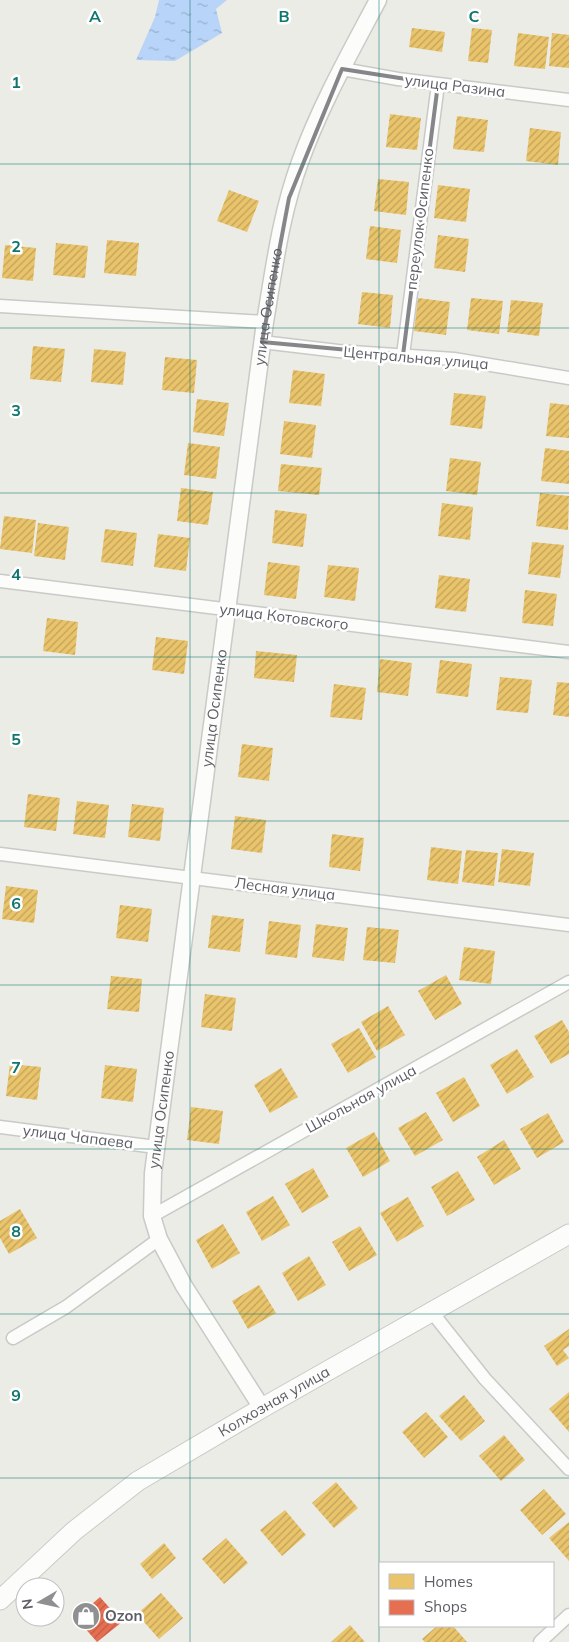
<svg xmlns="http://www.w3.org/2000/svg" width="569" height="1642" viewBox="0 0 569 1642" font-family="Mulish,sans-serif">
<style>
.water{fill:url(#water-ripples)}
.homes{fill:url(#homes-hatch)}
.shops{fill:url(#shops-hatch)}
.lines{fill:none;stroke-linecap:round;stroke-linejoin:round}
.minor-casing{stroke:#c9cac8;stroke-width:15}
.tertiary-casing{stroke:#c9cac8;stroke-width:19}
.secondary-casing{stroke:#c9cac9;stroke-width:21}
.minor{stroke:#fcfcfb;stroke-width:12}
.tertiary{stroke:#fcfcfb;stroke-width:16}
.secondary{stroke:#fcfcfb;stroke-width:19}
.marked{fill:none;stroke:#848689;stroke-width:4;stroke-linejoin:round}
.grid{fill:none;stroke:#0f766e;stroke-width:1;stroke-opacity:0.55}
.labels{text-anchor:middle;stroke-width:5;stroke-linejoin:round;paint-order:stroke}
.street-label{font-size:15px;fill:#5b5e65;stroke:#fff}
.poi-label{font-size:15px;font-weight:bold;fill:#5b5e65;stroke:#fff;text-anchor:start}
.grid-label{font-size:16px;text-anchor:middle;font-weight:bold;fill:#0f766e;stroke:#fff;stroke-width:5;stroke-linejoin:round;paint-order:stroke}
</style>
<defs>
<pattern id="water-ripples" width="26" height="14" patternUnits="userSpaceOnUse" patternTransform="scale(1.25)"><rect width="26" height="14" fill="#b8d4f8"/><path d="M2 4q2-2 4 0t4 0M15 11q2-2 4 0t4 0" fill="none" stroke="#99afcc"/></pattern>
<pattern id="homes-hatch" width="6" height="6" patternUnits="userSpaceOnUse" patternTransform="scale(1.25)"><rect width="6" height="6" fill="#e9c46a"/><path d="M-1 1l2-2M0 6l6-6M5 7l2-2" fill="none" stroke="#c0a25b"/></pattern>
<pattern id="shops-hatch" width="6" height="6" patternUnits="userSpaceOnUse" patternTransform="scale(1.25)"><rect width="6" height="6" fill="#e76f51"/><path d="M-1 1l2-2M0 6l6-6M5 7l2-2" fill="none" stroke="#be5e47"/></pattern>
</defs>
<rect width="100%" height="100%" fill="#ecece6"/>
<path class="water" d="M 159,0 L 227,0 L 216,9 L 222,33 L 175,61 L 136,60 L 155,17 Z"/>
<path class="homes" d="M 412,28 L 445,32 L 442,52 L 409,47 Z
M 472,28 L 492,30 L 488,63 L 468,61 Z
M 518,33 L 549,37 L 545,69 L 514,66 Z
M 552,33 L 569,35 L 569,68 L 549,66 Z
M 390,114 L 421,118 L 417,150 L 386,147 Z
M 457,116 L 488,120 L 484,152 L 453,149 Z
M 530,128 L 561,132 L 558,165 L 526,161 Z
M 378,179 L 409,182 L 406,215 L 374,211 Z
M 438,185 L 470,189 L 466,222 L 434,218 Z
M 229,190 L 259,201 L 247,232 L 217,221 Z
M 370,226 L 401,230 L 397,263 L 366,259 Z
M 438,235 L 469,239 L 465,272 L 434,268 Z
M 107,240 L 139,243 L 136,276 L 104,273 Z
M 56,243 L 88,246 L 85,278 L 53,275 Z
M 5,245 L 36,248 L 33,281 L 2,278 Z
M 362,292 L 393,295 L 390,328 L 358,324 Z
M 418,298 L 450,302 L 446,335 L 414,331 Z
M 471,298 L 503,301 L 499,334 L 467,330 Z
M 511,300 L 543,303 L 539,336 L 507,332 Z
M 33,346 L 65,349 L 61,382 L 30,379 Z
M 94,349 L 126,352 L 123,385 L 91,382 Z
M 165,357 L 197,360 L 194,393 L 162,390 Z
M 293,370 L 325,374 L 321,406 L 289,403 Z
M 454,393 L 486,396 L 482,429 L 450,425 Z
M 197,399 L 229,403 L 224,436 L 193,432 Z
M 550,403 L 569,405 L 569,438 L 546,436 Z
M 284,421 L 316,425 L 312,458 L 280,454 Z
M 188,443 L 220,447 L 216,479 L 184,475 Z
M 545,448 L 569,451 L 569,484 L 541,481 Z
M 450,458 L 481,462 L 477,495 L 446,491 Z
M 281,464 L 322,468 L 319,495 L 278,491 Z
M 181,488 L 213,492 L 208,525 L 177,521 Z
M 540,493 L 569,496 L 568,530 L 536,526 Z
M 442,503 L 473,507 L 470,540 L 438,536 Z
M 275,510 L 307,514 L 303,547 L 272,543 Z
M 4,516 L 36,520 L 32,553 L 0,549 Z
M 38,523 L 69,527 L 65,560 L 34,556 Z
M 105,529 L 137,533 L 133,566 L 101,562 Z
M 158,534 L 190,538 L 186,571 L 154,567 Z
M 532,542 L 564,545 L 560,578 L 528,574 Z
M 268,562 L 300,566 L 296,599 L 264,595 Z
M 328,565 L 359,568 L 355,601 L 324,597 Z
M 439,575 L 470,579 L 466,612 L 435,608 Z
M 525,590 L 557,594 L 553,626 L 522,623 Z
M 47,618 L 78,622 L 75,655 L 43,651 Z
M 156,637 L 188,641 L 184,674 L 152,670 Z
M 256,651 L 297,655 L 294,682 L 254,678 Z
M 380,659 L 412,663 L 408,696 L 377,692 Z
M 440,660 L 472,664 L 468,697 L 436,693 Z
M 500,677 L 532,680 L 528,713 L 496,710 Z
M 557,682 L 569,683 L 569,717 L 553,715 Z
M 334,684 L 366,688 L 362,720 L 330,717 Z
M 242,744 L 273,748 L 269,781 L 238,777 Z
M 28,794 L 60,798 L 56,831 L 24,827 Z
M 77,801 L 109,805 L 105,838 L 73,834 Z
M 132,804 L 164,808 L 160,841 L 128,837 Z
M 235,816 L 266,820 L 262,853 L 231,849 Z
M 332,834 L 364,838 L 360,871 L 329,867 Z
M 431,847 L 462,851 L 458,884 L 427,880 Z
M 502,849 L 534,853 L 530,886 L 498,882 Z
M 466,850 L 498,853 L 494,886 L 462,882 Z
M 6,886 L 38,890 L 34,923 L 2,919 Z
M 120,905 L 152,909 L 148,942 L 116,938 Z
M 212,915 L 244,919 L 240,952 L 208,948 Z
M 269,921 L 301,925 L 297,958 L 265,954 Z
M 316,924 L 348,928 L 344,961 L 312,957 Z
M 367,927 L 399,930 L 395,963 L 363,960 Z
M 464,947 L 495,951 L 491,984 L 459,980 Z
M 446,975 L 462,1004 L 435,1020 L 418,991 Z
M 111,976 L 142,979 L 139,1012 L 107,1009 Z
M 205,994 L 236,998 L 232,1031 L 201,1027 Z
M 388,1006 L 405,1035 L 377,1051 L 361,1022 Z
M 562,1020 L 569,1032 L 569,1054 L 551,1064 L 534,1036 Z
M 359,1028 L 376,1057 L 348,1073 L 331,1044 Z
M 517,1049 L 534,1077 L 507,1094 L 490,1065 Z
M 10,1064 L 41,1067 L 37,1100 L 6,1096 Z
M 105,1065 L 137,1069 L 133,1102 L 101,1098 Z
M 281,1068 L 298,1097 L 270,1113 L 254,1085 Z
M 464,1077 L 480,1106 L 453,1122 L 436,1093 Z
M 191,1107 L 223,1111 L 219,1144 L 187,1140 Z
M 426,1112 L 443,1140 L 415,1156 L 398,1128 Z
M 548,1113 L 564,1142 L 537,1158 L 520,1129 Z
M 374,1132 L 390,1161 L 363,1177 L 346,1148 Z
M 504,1140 L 521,1169 L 494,1185 L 477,1157 Z
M 313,1168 L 329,1197 L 302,1213 L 285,1184 Z
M 458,1171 L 475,1200 L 447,1216 L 431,1187 Z
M 273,1196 L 290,1225 L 262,1241 L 246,1212 Z
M 408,1197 L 424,1226 L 397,1242 L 380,1213 Z
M 20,1209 L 37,1238 L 9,1254 L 0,1238 L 0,1221 Z
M 223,1224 L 240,1253 L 212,1269 L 196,1240 Z
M 360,1226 L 377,1255 L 349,1271 L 332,1242 Z
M 309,1256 L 326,1285 L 298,1301 L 282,1273 Z
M 259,1285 L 276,1313 L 248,1329 L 232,1301 Z
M 569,1329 L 569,1346 L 563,1350 L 569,1358 L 557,1366 L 544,1346 Z
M 569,1392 L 569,1432 L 549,1409 Z
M 464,1395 L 485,1421 L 461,1441 L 439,1416 Z
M 426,1412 L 448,1437 L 424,1458 L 402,1432 Z
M 504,1435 L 525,1460 L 501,1481 L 479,1456 Z
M 336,1482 L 358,1508 L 334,1528 L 312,1503 Z
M 544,1489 L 566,1514 L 542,1535 L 520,1510 Z
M 285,1510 L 306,1535 L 282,1556 L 260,1530 Z
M 569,1522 L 569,1561 L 549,1538 Z
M 226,1538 L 248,1563 L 224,1584 L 202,1559 Z
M 164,1543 L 176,1558 L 152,1579 L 140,1564 Z
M 161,1593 L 183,1618 L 159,1639 L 137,1614 Z
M 350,1625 L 365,1642 L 331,1642 Z
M 437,1626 L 453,1626 L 467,1642 L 425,1642 L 422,1639 Z"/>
<path class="shops" d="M 100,1597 L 122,1622 L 97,1642 L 76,1618 Z"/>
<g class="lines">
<defs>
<path id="minor" d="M 342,69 L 398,79 L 569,100
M 0,306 L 265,322
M 262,342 L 338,351 L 454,359 L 569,378
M 403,355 L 438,84
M 0,581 L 569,652
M 0,854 L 569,925
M 0,1127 L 156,1147
M 152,1216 L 569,982
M 431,1311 L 485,1379 L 569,1469
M 13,1338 L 66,1307 L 159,1239
M 540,1642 L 569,1615"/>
<g id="tertiary">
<path id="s1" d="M 262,1408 L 184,1286 L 159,1239 L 152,1216 L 153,1173 L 265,322 C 274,269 281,213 300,162 C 320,106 350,53 378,0"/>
</g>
<g id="secondary">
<path id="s2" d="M 0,1600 L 74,1531 L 138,1481 L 262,1408 L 569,1234"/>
</g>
</defs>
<use href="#minor" class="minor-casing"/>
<use href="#tertiary" class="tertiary-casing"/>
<use href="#secondary" class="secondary-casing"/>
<use href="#minor" class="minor"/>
<use href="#tertiary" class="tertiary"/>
<use href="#secondary" class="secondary"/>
</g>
<path class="marked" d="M 342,69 L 438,84 L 403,355 L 262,342 L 289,198 Z"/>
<path class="grid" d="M 190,0 L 190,1642M 379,0 L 379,1642M 0,164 L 569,164M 0,328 L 569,328M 0,493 L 569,493M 0,657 L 569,657M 0,821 L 569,821M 0,985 L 569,985M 0,1149 L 569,1149M 0,1314 L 569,1314M 0,1478 L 569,1478"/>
<defs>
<symbol id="shop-disc" viewBox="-11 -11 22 22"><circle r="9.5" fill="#8e9092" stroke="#fff"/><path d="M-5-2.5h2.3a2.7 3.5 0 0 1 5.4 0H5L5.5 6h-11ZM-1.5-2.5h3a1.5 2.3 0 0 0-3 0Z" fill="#fff"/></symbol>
</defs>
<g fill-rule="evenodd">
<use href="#shop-disc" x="70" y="1600" width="32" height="32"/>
</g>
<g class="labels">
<g class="street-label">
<text transform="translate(455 86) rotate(7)" y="5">улица Разина</text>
<text transform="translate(420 219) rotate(-83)" y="5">переулок Осипенко</text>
<text dy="5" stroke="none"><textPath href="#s1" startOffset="1139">улица Осипенко</textPath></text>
<text transform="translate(416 358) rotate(5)" y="5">Центральная улица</text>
<text transform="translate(284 617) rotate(7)" y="5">улица Котовского</text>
<text dy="5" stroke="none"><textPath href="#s1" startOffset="734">улица Осипенко</textPath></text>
<text transform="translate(285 889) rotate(7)" y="5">Лесная улица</text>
<text transform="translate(361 1099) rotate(-29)" y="5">Школьная улица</text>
<text dy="5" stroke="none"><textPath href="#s1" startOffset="329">улица Осипенко</textPath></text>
<text transform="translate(78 1137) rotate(7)" y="5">улица Чапаева</text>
<text dy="5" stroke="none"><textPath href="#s2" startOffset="340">Колхозная улица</textPath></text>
</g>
<g class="poi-label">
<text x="105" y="1621">Ozon</text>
</g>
</g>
<g class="grid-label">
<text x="95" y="22">A</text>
<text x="284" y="22">B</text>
<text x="474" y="22">C</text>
<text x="16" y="88">1</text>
<text x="16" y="252">2</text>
<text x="16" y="416">3</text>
<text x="16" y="580">4</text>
<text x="16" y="745">5</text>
<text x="16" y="909">6</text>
<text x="16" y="1073">7</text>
<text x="16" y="1237">8</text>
<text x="16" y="1401">9</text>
</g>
<rect x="379" y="1562" width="175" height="65" fill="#ffffff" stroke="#bdbfc1"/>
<rect x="389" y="1574" width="25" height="15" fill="#e9c46a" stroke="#bdbfc1"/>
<text x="424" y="1587" font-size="15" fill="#5b5e65">Homes</text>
<rect x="389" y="1600" width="25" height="15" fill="#e76f51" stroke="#bdbfc1"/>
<text x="424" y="1612" font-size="15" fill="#5b5e65">Shops</text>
<g transform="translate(40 1602) rotate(261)"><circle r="24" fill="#ffffff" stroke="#bdbfc1"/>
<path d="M0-4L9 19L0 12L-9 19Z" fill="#8e9092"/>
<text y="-8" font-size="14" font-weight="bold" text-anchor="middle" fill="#5b5e65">N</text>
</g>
</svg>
